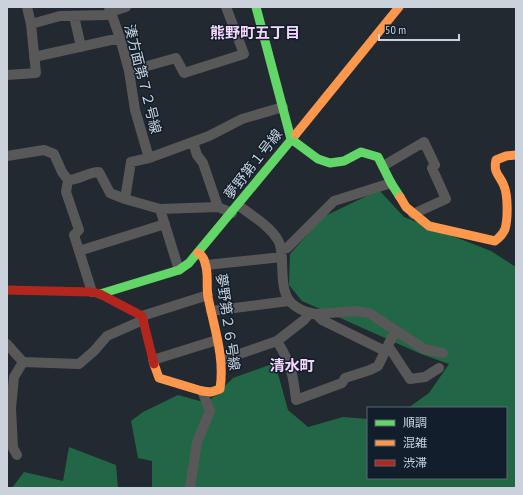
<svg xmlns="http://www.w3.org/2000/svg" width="523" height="495" viewBox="0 0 523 495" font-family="'PT Sans Narrow','Noto Sans JP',sans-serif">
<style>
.forest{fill:#216745}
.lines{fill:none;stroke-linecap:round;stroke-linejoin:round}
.street{stroke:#595859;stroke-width:10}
.fast{stroke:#63d668;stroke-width:9}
.slow{stroke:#ff974d;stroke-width:9}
.jam{stroke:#b3261e;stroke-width:9}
.labels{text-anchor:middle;stroke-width:3;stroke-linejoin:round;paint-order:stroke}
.street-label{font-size:14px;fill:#cad3dc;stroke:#121e2c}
.neighbourhood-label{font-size:15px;font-weight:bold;fill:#f6d7fb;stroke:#121e2c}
</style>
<rect width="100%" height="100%" fill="#222930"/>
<path class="forest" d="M 379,190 L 404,217 L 491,251 L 516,267 L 516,488 L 152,488 L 152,461 L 138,458 L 131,421 L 143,412 L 178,395 L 207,403 L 233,378 L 275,363 L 288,410 L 308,427 L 343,417 L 368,419 L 368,478 L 506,478 L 506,408 L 408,408 L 429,393 L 449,364 L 421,354 L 302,301 L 289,285 L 290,254 L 323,217 Z
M 69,447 L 116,465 L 118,488 L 12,488 L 24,472 L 63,481 Z"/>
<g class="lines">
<path class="street" d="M 109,7 L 120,38 L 129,71 L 135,110 L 149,158
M 74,16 L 81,47
M 31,24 L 60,16 L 106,15 L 110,12 L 126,7
M 34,57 L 120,38
M 129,71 L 176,58 L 184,73 L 244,54 L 226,7
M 7,75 L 36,73 L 31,24 L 27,7
M 193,142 L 197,155 L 203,163 L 218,207
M 7,156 L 44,150 L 54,154 L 62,172 L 68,180
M 383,166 L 424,142 L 435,165 L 432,168 L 446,199 L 413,214
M 68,180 C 79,180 88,172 99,172 L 110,193 L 125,199 L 160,209 L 218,207 L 232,213
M 68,180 L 66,192 L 79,230 L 74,235 L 92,292
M 125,199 L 131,162 L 149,158 L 209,136 L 242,119 L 283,107
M 238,205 C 252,216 269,225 278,240 C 282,247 281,254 282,261 C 283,290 282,308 316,314 L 354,311 L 369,313 L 424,349 L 443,353
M 160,209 L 179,270
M 281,249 L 287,248 L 334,201 L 391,183
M 79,251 L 165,224
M 206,265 L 282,257
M 211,311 L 289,301
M 316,314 L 322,320 L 383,350 L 391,350 L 410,379 L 425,377 L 439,368
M 142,316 L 208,295
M 277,341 C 291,364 293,373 296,400 L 342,383 L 345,378 L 370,370 L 378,366 L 395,331
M 7,344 L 23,362
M 153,360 L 217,340
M 222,360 L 277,341 L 304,320 L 310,313
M 23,362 L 79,364 L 94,351 L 107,336 L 143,320
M 17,455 L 13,448 L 11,408 L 14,377 L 23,362
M 190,488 L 197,442 L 210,411 L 202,391"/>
<path class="fast" d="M 256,7 L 291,139 L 318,159 L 330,163 L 344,161 L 361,152 L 378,157 L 391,183 L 400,197
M 100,294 L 179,270 L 189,263 L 296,134"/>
<path class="slow" d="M 296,134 L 399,7
M 400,197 L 406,207 L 429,226 L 495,241 C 499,238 503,234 505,229 C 508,219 508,195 504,186 C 500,175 493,174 496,160 L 506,156 L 516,155
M 154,364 L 159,378 L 202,391 L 211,392 L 220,389 C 225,357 214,328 208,297 C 206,285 209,274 205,263 C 204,258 202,255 198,253"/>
<path class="jam" d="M 7,290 L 92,292 L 100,294 L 142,316 L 154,364"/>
</g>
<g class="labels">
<g class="street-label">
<text transform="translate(143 79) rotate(76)" y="5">湊方面第７２号線</text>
<text transform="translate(253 164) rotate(-52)" y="5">夢野第１号線</text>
<text transform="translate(228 322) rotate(82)" y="5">夢野第２６号線</text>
</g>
<g class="neighbourhood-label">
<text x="255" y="38">熊野町五丁目</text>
<text x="292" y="371">清水町</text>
</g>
</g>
<rect width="523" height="495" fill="none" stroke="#cad3dc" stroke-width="16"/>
<rect x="367" y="407" width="140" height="72" fill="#121e2c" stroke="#5c6672"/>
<rect x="375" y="420" width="20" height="6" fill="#63d668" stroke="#5c6672"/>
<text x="403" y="427" font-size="12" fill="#cad3dc">順調</text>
<rect x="375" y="440" width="20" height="6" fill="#ff974d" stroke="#5c6672"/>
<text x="403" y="447" font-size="12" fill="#cad3dc">混雑</text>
<rect x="375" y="460" width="20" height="6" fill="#b3261e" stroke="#5c6672"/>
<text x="403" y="467" font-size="12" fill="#cad3dc">渋滞</text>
<path d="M379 34v6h80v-6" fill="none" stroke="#cad3dc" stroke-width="2"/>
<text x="385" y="34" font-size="12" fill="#cad3dc" stroke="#121e2c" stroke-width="3" paint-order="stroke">50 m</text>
</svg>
